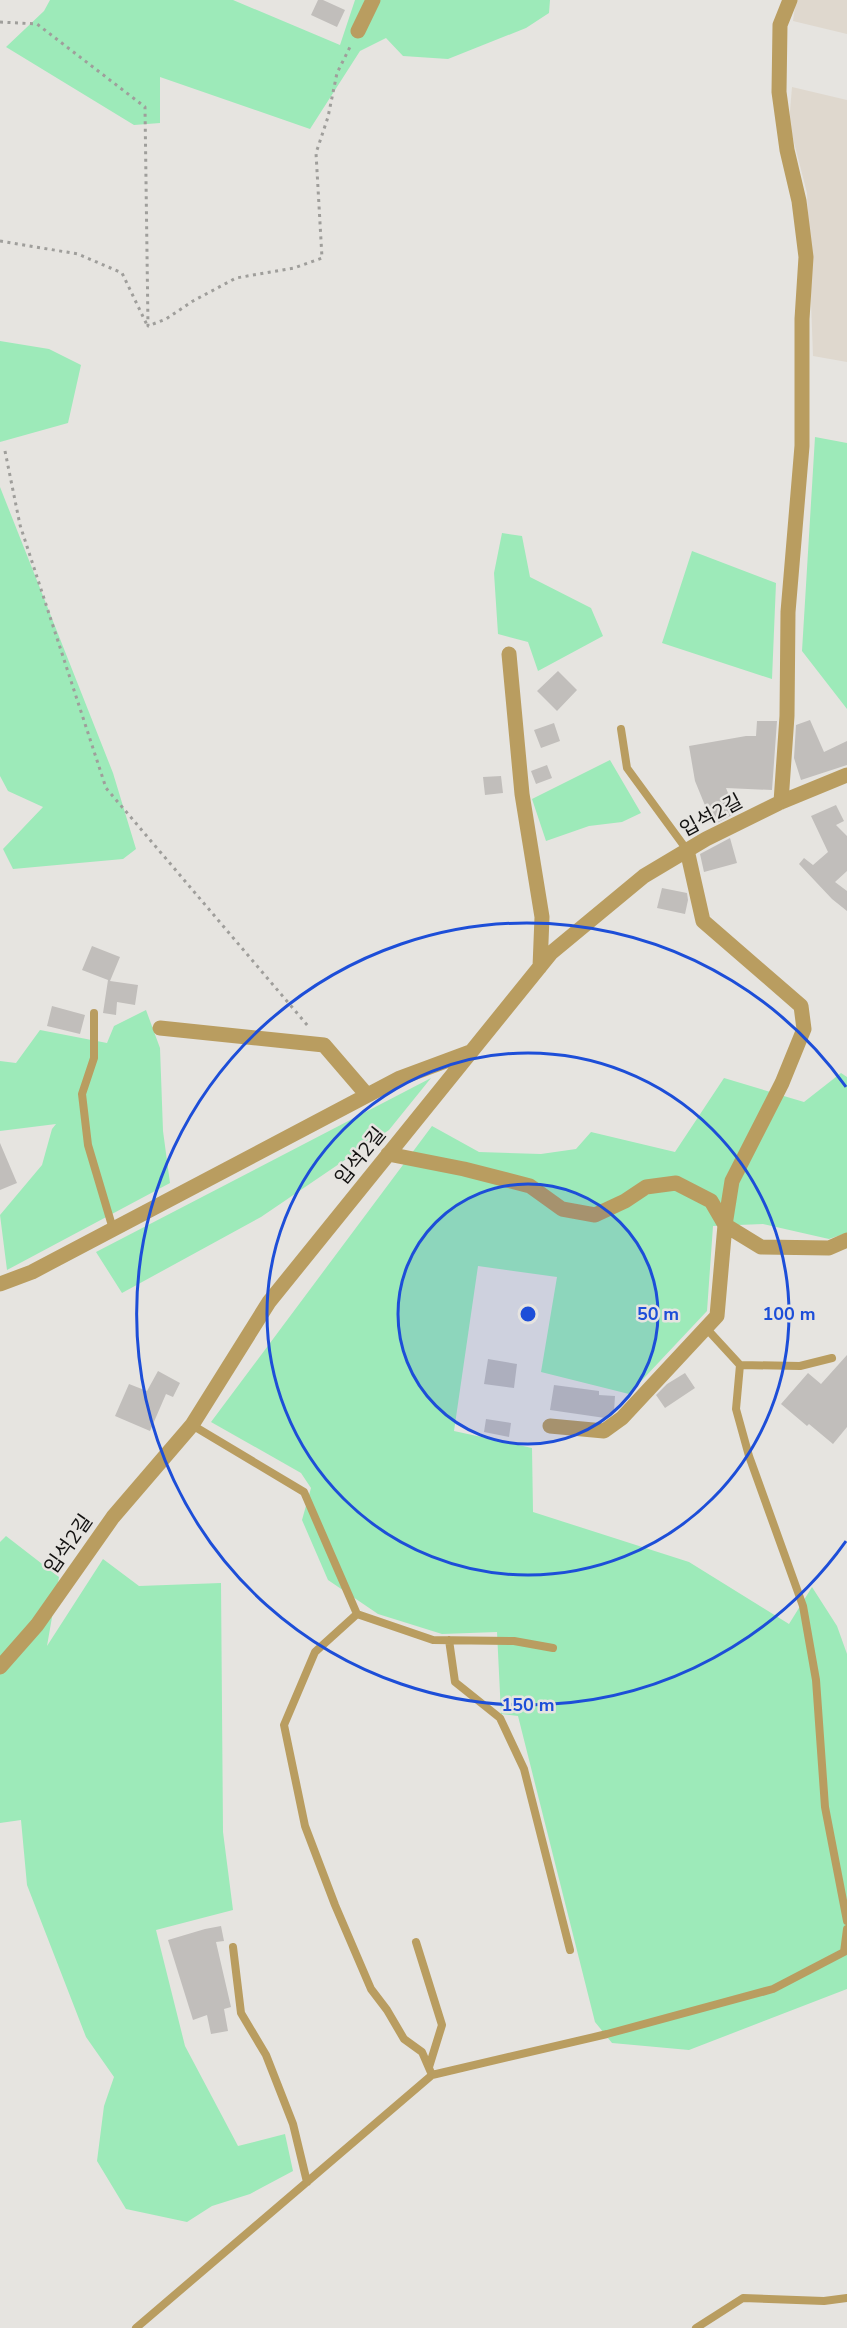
<svg xmlns="http://www.w3.org/2000/svg" width="847" height="2328" viewBox="0 0 847 2328" font-family="'Nunito Sans','Noto Sans KR',sans-serif">
<style>
.built{fill:#dfd8ce}
.green{fill:#9deab9}
.building{fill:#c1bebb}
.lines{fill:none;stroke-linecap:round;stroke-linejoin:round}
.path{stroke:#9f9e9b;stroke-width:3;stroke-dasharray:3 4.5;stroke-linecap:butt}
.lane{stroke:#b99d60;stroke-width:8}
.street{stroke:#b99d60;stroke-width:15}
.ring{fill:none;stroke:#1d4ed8;stroke-width:3}
.labels{text-anchor:middle;stroke-width:5;stroke-linejoin:round;paint-order:stroke}
.street-label{font-size:20px;fill:#131211;stroke:#e6e4e0}
.centre{fill:#1d4ed8;stroke:#e6e4e0;stroke-width:3}
.ring-label{font-size:18px;text-anchor:middle;font-weight:bold;fill:#1d4ed8;stroke:#e6e4e0;stroke-width:5;stroke-linejoin:round;paint-order:stroke}
</style>
<rect width="100%" height="100%" fill="#e6e4e0"/>
<path class="built" d="M 796,0 L 847,0 L 847,34 L 793,21 Z
M 792,87 L 847,100 L 847,362 L 813,356 L 807,193 L 789,123 Z"/>
<path class="green" d="M 50,0 L 233,0 L 340,45 L 355,0 L 550,0 L 549,13 L 526,28 L 448,59 L 403,56 L 386,38 L 360,51 L 310,129 L 160,77 L 160,123 L 134,125 L 6,47 L 44,11 Z
M 0,341 L 49,349 L 81,365 L 68,423 L 0,442 Z
M 815,437 L 847,443 L 847,709 L 802,651 Z
M 0,487 L 113,773 L 136,849 L 123,859 L 13,869 L 3,849 L 43,807 L 8,791 L 0,776 Z
M 502,533 L 522,536 L 530,577 L 591,608 L 603,636 L 538,671 L 528,642 L 498,634 L 494,573 Z
M 692,551 L 776,583 L 772,679 L 662,643 Z
M 610,760 L 641,813 L 622,822 L 589,826 L 546,841 L 532,799 Z
M 146,1010 L 160,1048 L 163,1131 L 170,1183 L 7,1270 L 0,1215 L 42,1165 L 52,1129 L 56,1124 L 0,1131 L 0,1061 L 16,1063 L 40,1030 L 107,1043 L 114,1026 Z
M 841,1073 L 847,1077 L 847,1233 L 829,1239 L 763,1224 L 713,1226 L 707,1311 L 629,1394 L 541,1372 L 557,1277 L 478,1266 L 454,1431 L 532,1448 L 533,1512 L 689,1562 L 789,1624 L 812,1587 L 837,1626 L 847,1654 L 847,1989 L 689,2050 L 612,2043 L 595,2022 L 518,1716 L 501,1714 L 497,1632 L 442,1634 L 378,1614 L 328,1580 L 302,1520 L 311,1488 L 301,1473 L 211,1422 L 432,1126 L 479,1152 L 541,1154 L 576,1149 L 591,1132 L 675,1152 L 724,1078 L 804,1102 Z
M 431,1078 L 389,1130 L 261,1217 L 122,1293 L 96,1252 Z
M 6,1536 L 59,1577 L 47,1646 L 103,1559 L 139,1586 L 221,1583 L 223,1832 L 233,1910 L 156,1930 L 185,2046 L 238,2146 L 285,2134 L 293,2171 L 250,2194 L 212,2206 L 187,2222 L 126,2209 L 97,2161 L 104,2106 L 114,2077 L 86,2037 L 27,1885 L 21,1820 L 0,1823 L 0,1542 Z"/>
<path class="building" d="M 318,0 L 323,0 L 345,10 L 337,27 L 311,15 Z
M 558,671 L 577,690 L 557,711 L 537,691 Z
M 810,720 L 824,752 L 847,741 L 847,765 L 801,780 L 794,758 L 796,725 Z
M 757,721 L 777,721 L 772,790 L 726,788 L 736,813 L 713,825 L 695,781 L 689,746 L 746,736 L 756,736 Z
M 554,723 L 560,741 L 541,748 L 534,730 Z
M 547,765 L 552,778 L 536,784 L 531,771 Z
M 501,776 L 503,793 L 485,795 L 483,777 Z
M 836,805 L 844,821 L 836,825 L 847,836 L 847,871 L 835,882 L 847,891 L 847,911 L 832,899 L 799,864 L 804,858 L 813,865 L 828,852 L 811,816 Z
M 730,838 L 737,863 L 704,872 L 700,854 Z
M 662,888 L 687,893 L 688,900 L 685,914 L 657,908 Z
M 92,946 L 120,957 L 110,981 L 138,985 L 135,1005 L 117,1002 L 116,1015 L 103,1013 L 108,980 L 82,970 Z
M 52,1006 L 85,1015 L 80,1034 L 47,1026 Z
M 0,1143 L 17,1183 L 0,1190 Z
M 847,1355 L 847,1427 L 833,1444 L 809,1424 L 807,1426 L 781,1404 L 808,1373 L 821,1384 Z
M 488,1359 L 517,1364 L 514,1388 L 484,1384 Z
M 158,1371 L 180,1383 L 173,1397 L 166,1394 L 150,1431 L 115,1416 L 129,1384 L 147,1391 Z
M 685,1373 L 695,1388 L 665,1408 L 656,1395 L 667,1384 Z
M 554,1385 L 599,1391 L 599,1395 L 615,1396 L 614,1412 L 605,1418 L 550,1410 Z
M 486,1419 L 511,1423 L 509,1437 L 484,1432 Z
M 221,1926 L 224,1941 L 216,1942 L 231,2007 L 224,2009 L 228,2031 L 211,2034 L 207,2015 L 193,2020 L 168,1940 L 205,1929 Z"/>
<g class="lines">
<path class="path" d="M 0,22 L 37,24 L 145,107 L 148,326 L 166,319 L 193,301 L 236,278 L 294,268 L 322,258 L 316,153 L 328,117 L 337,73 L 351,45
M 0,241 L 78,254 L 122,273 L 147,325
M 5,451 L 20,525 L 106,788 L 308,1026"/>
<path class="lane" d="M 621,729 L 627,768 L 687,850
M 94,1013 L 94,1058 L 82,1094 L 88,1145 L 113,1229
M 706,1328 L 740,1365 L 800,1366 L 832,1358
M 740,1365 L 736,1409 L 749,1456 L 803,1606 L 816,1680 L 825,1807 L 847,1921
M 192,1425 L 304,1492 L 357,1614 L 433,1640 L 514,1641 L 553,1648
M 357,1614 L 315,1652 L 284,1725 L 305,1826 L 335,1905 L 371,1989 L 387,2010 L 404,2039 L 422,2052 L 432,2075
M 449,1640 L 455,1682 L 500,1718 L 524,1769 L 570,1950
M 416,1942 L 442,2025 L 429,2067
M 233,1947 L 241,2013 L 266,2055 L 293,2124 L 307,2182
M 136,2328 L 432,2075 L 607,2034 L 773,1989 L 844,1952 L 847,1929
M 696,2328 L 743,2298 L 824,2301 L 847,2298"/>
<path class="street" d="M 358,31 L 373,0
M 509,654 L 522,794 L 542,917 L 540,967
M 781,802 L 787,716 L 788,612 L 802,446 L 802,319 L 806,257 L 799,201 L 787,150 L 779,92 L 780,25 L 790,0
M 160,1028 L 324,1045 L 367,1095
M 388,1154 L 464,1169 L 530,1186 L 562,1209 L 595,1215 L 625,1201 L 646,1187 L 676,1183 L 711,1201 L 725,1225 L 761,1247 L 829,1248 L 847,1240
M 0,1284 L 32,1272 L 400,1078 L 470,1052
M 550,1426 L 604,1431 L 622,1418 L 717,1316 L 725,1225 L 732,1181 L 782,1083 L 804,1029 L 801,1006 L 703,921 L 687,850
M 0,1667 L 37,1625 L 113,1517 L 192,1425 L 269,1302 L 551,953 L 644,876 L 706,839 L 781,802 L 847,775"/>
</g>
<circle cx="528" cy="1314" r="130" fill="#1d4ed8" fill-opacity=".12"/>
<g class="ring">
<circle cx="528" cy="1314" r="130"/>
<circle cx="528" cy="1314" r="261"/>
<path d="M846 1541A391 391 0 1 1 846 1087"/>
</g>
<g class="labels">
<g class="street-label">
<text transform="translate(711 815) rotate(-28)" y="7">입석2길</text>
<text transform="translate(360 1156) rotate(-51)" y="7">입석2길</text>
<text transform="translate(68 1544) rotate(-55)" y="7">입석2길</text>
</g>
</g>
<circle cx="528" cy="1314" r="9" class="centre"/>
<g class="ring-label">
<text x="658" y="1320">50 m</text>
<text x="789" y="1320">100 m</text>
<text x="528" y="1711">150 m</text>
</g>
</svg>
